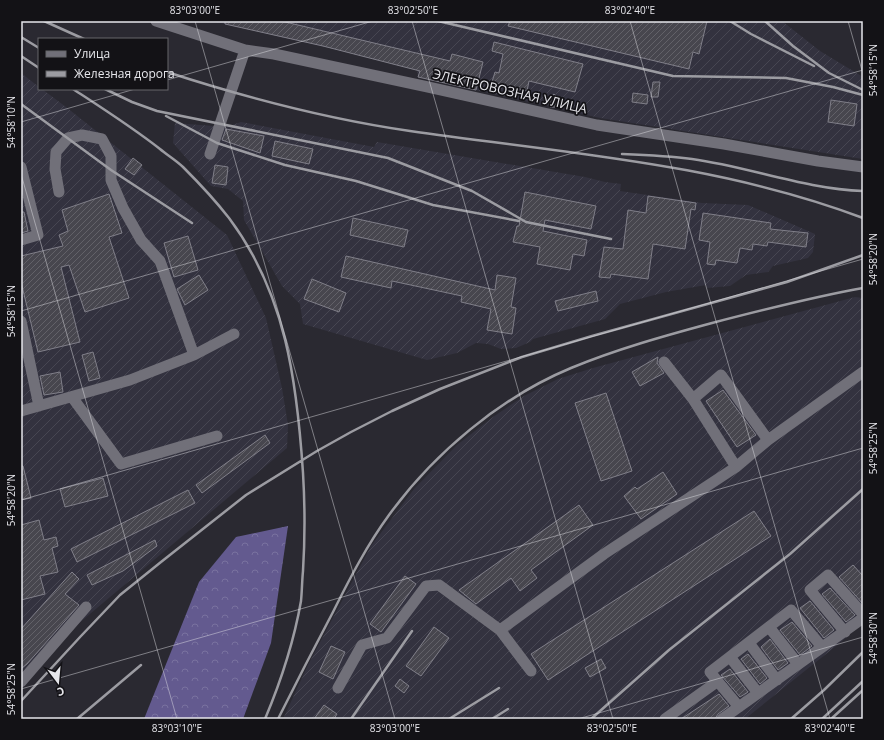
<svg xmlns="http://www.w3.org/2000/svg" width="884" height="740" viewBox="0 0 884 740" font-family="'Open Sans',sans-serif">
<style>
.industrial{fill:url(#industrial-furrows)}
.forest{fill:url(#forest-crowns)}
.building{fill:url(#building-hatch);stroke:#807f89}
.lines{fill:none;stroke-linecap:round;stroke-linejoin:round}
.minor{stroke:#717079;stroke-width:11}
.rail{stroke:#9c9ca2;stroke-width:2.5}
.ticks{fill:none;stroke:#e6e6eb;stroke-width:1;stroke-opacity:0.45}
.labels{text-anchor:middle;stroke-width:3.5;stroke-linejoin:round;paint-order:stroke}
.street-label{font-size:13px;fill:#e6e6eb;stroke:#131216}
.neatline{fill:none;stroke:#e6e6eb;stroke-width:1.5}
.ticks-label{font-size:10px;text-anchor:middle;fill:#e6e6eb}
</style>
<defs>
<pattern id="industrial-furrows" width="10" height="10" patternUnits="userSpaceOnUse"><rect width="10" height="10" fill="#33323f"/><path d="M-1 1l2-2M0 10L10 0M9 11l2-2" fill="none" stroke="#474652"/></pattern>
<pattern id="forest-crowns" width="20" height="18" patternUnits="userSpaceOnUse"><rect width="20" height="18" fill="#635a8f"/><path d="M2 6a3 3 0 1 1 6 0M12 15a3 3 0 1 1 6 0" fill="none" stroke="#79729f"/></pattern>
<pattern id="building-hatch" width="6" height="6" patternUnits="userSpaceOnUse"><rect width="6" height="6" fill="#47464e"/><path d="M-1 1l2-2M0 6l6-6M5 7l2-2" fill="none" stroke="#626168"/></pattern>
</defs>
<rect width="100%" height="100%" fill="#2a2931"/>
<path class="industrial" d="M 212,21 L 782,21 L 820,51 L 863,77 L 863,159 L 600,118 L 418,77 L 417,68 Z
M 21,73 L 39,87 L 39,89 L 42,89 L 66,107 L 227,235 L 266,318 L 282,388 L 288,425 L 287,448 L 21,672 Z
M 241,122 L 374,147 L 377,142 L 585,177 L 605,182 L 621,184 L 620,191 L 702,203 L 748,205 L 815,234 L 813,252 L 808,258 L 773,266 L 768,272 L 746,275 L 730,286 L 707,288 L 706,285 L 666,292 L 620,304 L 605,319 L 533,339 L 530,342 L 516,348 L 501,349 L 488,344 L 476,343 L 457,353 L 427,360 L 303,324 L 300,304 L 282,286 L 244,220 L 243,201 L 228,189 L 211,186 L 173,143 L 175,123 L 226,127 Z
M 855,297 L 863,298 L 863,623 L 841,642 L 745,719 L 283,719 L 308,665 L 371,546 L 414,489 L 457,445 L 493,417 L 524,396 L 558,379 L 593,368 Z"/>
<path class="forest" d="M 288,526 L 271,643 L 243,719 L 144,719 L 199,582 L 236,537 Z"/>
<path class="building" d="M 225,21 L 281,21 L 450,61 L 452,54 L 483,62 L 476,90 L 418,77 L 420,71 L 323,46 L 225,24 Z
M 510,21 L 707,21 L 699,54 L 693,52 L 689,69 L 508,26 Z
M 494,42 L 583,64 L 575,92 L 529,81 L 527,91 L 492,82 L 495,72 L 499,73 L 503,54 L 492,51 Z
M 653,82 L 660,82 L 658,97 L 651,97 Z
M 633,93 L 648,95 L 647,104 L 632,102 Z
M 554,94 L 559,100 L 558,105 L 555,107 L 550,107 L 548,104 L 548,99 Z
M 831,100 L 857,104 L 854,126 L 828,122 Z
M 226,129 L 264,136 L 260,153 L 222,140 Z
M 275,141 L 313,149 L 309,164 L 272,156 Z
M 133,158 L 142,165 L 134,175 L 125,169 Z
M 215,165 L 228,167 L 226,185 L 212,183 Z
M 525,192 L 596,206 L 591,229 L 545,220 L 543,231 L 587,240 L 584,256 L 573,254 L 570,270 L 537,264 L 540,247 L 513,242 L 517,226 L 519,226 Z
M 109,194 L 122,233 L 109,237 L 129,298 L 85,312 L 69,265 L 61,267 L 80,342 L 38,352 L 21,282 L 21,256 L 63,246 L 59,235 L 68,231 L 62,210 Z
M 648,196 L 696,203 L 695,210 L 691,209 L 685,249 L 653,244 L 648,279 L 611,274 L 610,278 L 599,277 L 604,247 L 623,249 L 628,210 L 646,213 Z
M 21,212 L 24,212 L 28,231 L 21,233 Z
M 703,213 L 771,223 L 770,229 L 808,233 L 806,247 L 768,242 L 767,246 L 753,244 L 752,250 L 740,248 L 737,263 L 716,260 L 715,265 L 707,264 L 710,242 L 699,240 Z
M 353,218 L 408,230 L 404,247 L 350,235 Z
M 188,236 L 198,270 L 174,277 L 164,243 Z
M 346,256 L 495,290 L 497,275 L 516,278 L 511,307 L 516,308 L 512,334 L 487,330 L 491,309 L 461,302 L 462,296 L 392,281 L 391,288 L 341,277 Z
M 199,275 L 208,290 L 185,305 L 177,289 Z
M 312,279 L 346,293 L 339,312 L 304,299 Z
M 596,291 L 598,301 L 558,311 L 555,301 Z
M 93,352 L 100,378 L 89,381 L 82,355 Z
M 658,357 L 657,363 L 664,373 L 640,386 L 632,372 Z
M 60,372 L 63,392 L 44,395 L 40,376 Z
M 723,390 L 756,435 L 737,447 L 706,401 Z
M 606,393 L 632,471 L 601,481 L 575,403 Z
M 265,435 L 270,443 L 202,493 L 196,485 Z
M 21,466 L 23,466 L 31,498 L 21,500 Z
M 663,472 L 677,494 L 641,519 L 624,496 L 635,487 L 637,489 Z
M 103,478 L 108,496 L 65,507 L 60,489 Z
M 188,490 L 195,503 L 77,562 L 71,549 Z
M 579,505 L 593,525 L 531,570 L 537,578 L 520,591 L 511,578 L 476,604 L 459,590 Z
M 754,511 L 771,536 L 548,680 L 531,654 Z
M 39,520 L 44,540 L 56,537 L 58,546 L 52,548 L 58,572 L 40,576 L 45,594 L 21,600 L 21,525 Z
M 155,540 L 157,546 L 123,571 L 92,585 L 87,575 Z
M 853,565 L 863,576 L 863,604 L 839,577 Z
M 72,572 L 79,579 L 65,594 L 79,605 L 27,664 L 21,669 L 21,629 Z
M 405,576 L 416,584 L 381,632 L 370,624 Z
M 830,588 L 855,615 L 846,622 L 822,594 Z
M 810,601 L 834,630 L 824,638 L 800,608 Z
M 792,622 L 812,646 L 800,655 L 780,630 Z
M 434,627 L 449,638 L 421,676 L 406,666 Z
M 770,639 L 788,663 L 778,670 L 761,647 Z
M 331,646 L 345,652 L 333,679 L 319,672 Z
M 748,654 L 767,678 L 760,684 L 741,659 Z
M 601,659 L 606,668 L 590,677 L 585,668 Z
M 730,669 L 748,692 L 740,697 L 721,675 Z
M 400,679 L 409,686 L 404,693 L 395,686 Z
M 719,694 L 729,706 L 718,714 L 715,719 L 681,719 Z
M 324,705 L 337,714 L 334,719 L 314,719 Z"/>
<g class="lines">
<path class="minor" d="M 156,21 L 245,50 L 274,54 L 428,87 L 597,125 L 724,144 L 818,161 L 863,167
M 210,154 L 245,50
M 21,167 L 38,235 L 21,240
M 21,321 L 39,406
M 194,355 L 234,334
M 664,362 L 693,399 L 736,467
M 72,397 L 121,464 L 217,436
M 693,399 L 721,375 L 768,440
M 21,411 L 130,380 L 194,355 L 160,261 L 141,240 L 123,208 L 111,180 L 111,156 L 102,139 L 82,135 L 68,138 L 56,152 L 55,169 L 59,192
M 769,627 L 798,664
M 500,630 L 604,554 L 736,467 L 768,440 L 863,372
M 845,632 L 810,590 L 828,575 L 863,614
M 749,643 L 777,680
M 730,657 L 758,693
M 21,682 L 86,607
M 338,688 L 362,645 L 387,638 L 426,586 L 439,585 L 500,630 L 531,671
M 739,707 L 710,672 L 791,610 L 822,647
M 665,719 L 718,681
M 722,719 L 863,618"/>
<path class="rail" d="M 44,21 L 84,39
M 438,21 L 673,76 L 786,78 L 833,87 L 863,95
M 730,21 L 751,34 L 814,66
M 765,21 L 793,46 L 829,73 L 863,90
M 21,37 L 39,48
M 21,56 L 39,68
M 167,72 C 247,98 327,119 410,131 C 563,153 718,163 863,218
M 73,89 C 102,108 132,127 160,149 C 167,155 176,160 183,167 C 199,183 215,200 229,218 C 286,294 297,382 303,473 C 305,506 305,539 303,571 C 302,581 302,591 301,601 C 294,641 281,681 265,719
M 105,89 L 132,102 L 157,111 L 388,158 L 472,191 L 526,222 L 611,239
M 21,104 L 111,170 L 192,223
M 166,116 L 217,143 L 285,165 L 356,181 L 433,205 L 519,221
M 622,154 C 646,155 669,156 692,159 C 750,167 805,189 863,191
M 21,701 L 81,636 L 120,595 L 161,562 L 246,495 L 317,451 L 351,432 L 392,411 L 440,389 L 522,357 L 592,336 L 787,282 L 863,255
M 77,719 L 141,665
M 278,719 C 296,683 314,648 333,612 C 350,578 367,545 389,515 C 434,453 501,397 571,368 C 617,349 664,336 712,323 C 762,310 812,297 863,288
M 351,719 L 412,631
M 449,719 L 499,688
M 492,719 L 508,709
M 591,719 L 669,650 L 790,554 L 863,489
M 791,719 L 824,690 L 863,652
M 822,719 L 863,681
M 831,719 L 863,690"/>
</g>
<path class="ticks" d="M 195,21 L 395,719M 412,21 L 613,719M 630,21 L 830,719M 848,21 L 863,74M 167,80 L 373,21M 21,122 L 135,89M 21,174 L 177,719M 21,311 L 863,70M 21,500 L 863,259M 21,689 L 863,448M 578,719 L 863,637"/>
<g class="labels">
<g class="street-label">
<text transform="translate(510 91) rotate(13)" y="5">ЭЛЕКТРОВОЗНАЯ УЛИЦА</text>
</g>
</g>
<rect width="884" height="740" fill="none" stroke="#131216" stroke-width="44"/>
<rect x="38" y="38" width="130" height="52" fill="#131216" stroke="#67676b"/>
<rect x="46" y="51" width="20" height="6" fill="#717079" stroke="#67676b"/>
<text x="74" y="58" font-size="12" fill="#e6e6eb">Улица</text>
<rect x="46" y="71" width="20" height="6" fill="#9c9ca2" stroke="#67676b"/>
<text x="74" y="78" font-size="12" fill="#e6e6eb">Железная дорога</text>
<g transform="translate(58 682) rotate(164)" stroke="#131216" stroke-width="3" paint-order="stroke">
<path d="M0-3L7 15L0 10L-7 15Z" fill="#e6e6eb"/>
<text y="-6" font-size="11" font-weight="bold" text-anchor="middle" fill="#e6e6eb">С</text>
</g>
<rect x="22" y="22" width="840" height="696" class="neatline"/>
<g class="ticks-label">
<text x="195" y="14">83°03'00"E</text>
<text x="413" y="14">83°02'50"E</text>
<text x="630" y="14">83°02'40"E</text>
<text transform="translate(873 70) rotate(-90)" y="4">54°58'15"N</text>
<text transform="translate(11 122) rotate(-90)" y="4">54°58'10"N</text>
<text transform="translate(873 259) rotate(-90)" y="4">54°58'20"N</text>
<text transform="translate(11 311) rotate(-90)" y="4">54°58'15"N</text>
<text transform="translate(873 448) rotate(-90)" y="4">54°58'25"N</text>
<text transform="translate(11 500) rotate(-90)" y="4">54°58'20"N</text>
<text transform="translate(873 638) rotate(-90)" y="4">54°58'30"N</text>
<text transform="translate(11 689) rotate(-90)" y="4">54°58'25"N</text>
<text x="177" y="732">83°03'10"E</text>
<text x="395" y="732">83°03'00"E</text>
<text x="612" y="732">83°02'50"E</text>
<text x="830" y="732">83°02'40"E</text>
</g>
</svg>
